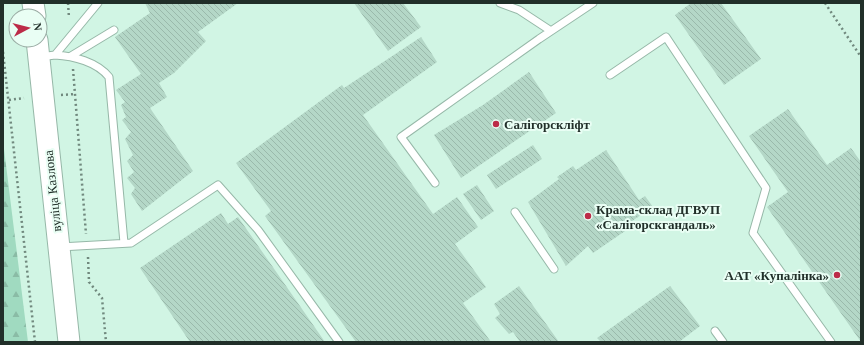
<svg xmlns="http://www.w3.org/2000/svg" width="864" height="345" viewBox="0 0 864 345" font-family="Georgia,serif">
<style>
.forest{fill:url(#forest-firs)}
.building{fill:url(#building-back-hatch)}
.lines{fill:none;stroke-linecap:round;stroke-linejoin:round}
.service-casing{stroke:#96b8a8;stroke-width:9}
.secondary-casing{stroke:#96b8a8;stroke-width:23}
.path{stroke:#71897e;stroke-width:2.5;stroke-dasharray:2 3;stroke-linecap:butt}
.service{stroke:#fff;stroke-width:7}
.secondary{stroke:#fff;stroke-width:21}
.poi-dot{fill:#bc2b48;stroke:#e9fef4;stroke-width:1.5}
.labels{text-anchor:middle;stroke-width:4;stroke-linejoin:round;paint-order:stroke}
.poi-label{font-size:13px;font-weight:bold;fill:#212f29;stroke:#e9fef4;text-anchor:start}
.street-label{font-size:13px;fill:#212f29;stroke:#e9fef4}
</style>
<defs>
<pattern id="forest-firs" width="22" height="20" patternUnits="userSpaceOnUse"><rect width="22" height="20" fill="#a0dac0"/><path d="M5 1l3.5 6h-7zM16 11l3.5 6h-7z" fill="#8abba5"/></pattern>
<pattern id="building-back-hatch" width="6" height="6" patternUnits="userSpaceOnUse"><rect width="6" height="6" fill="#b4d7c7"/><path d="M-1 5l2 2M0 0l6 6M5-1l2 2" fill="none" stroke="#9ab9ab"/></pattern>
</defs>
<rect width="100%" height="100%" fill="#d1f5e4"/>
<path class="forest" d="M 3,141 L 28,342 L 3,342 Z"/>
<path class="building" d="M 145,3 L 238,3 L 198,32 L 206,41 L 174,73 L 159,83 L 167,97 L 150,108 L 193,171 L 142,211 L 131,194 L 135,188 L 127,178 L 134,172 L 127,161 L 133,155 L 125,139 L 131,132 L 122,120 L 126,117 L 121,105 L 125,102 L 116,90 L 141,74 L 115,37 L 150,13 Z
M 354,3 L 403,3 L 421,27 L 388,51 Z
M 691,3 L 721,3 L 761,59 L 724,85 L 675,15 Z
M 421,37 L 437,62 L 363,115 L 433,214 L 457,197 L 478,227 L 455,244 L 486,287 L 463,303 L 491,342 L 356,342 L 265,216 L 271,211 L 236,163 L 342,85 L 344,88 Z
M 529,72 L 556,113 L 461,178 L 434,135 L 483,105 Z
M 788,109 L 827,165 L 851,148 L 861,162 L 861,342 L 767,207 L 788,192 L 749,136 Z
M 533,145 L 542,159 L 496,189 L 487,175 Z
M 606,150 L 639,200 L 645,196 L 653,207 L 626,225 L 628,229 L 593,253 L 588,246 L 566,266 L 528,202 L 559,179 L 557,177 L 573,166 L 576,170 Z
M 477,185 L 494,211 L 481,220 L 463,194 Z
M 221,213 L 228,224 L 238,217 L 325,342 L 190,342 L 140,268 Z
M 519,286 L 559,342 L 520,342 L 513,332 L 509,334 L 495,318 L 500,314 L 494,304 Z
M 670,286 L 700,326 L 679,342 L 601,342 L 597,338 Z"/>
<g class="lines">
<defs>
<path id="service" d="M 500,3 L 519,10 L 551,31
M 55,55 C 74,56 97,62 109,77 L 124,243
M 71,56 L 114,30
M 40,57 L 55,55 L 98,3
M 610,75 L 666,37 L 766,188 L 753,233 L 831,342
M 435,183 L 401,137 L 539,39 L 593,3
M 515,212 L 554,269
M 60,247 L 131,243 L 218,185 L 258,230 L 339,342
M 715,331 L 723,342"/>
<path id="secondary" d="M 33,3 L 35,16
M 37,40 L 69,342"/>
</defs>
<use href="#service" class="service-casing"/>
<use href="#secondary" class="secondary-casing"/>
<path class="path" d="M 68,3 L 69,18
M 825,3 L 861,57
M 3,52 L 35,342
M 73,69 L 86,234
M 61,95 L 75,94
M 9,100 L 24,98
M 88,257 L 89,282 L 102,298 L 106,342"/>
<use href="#service" class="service"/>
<use href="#secondary" class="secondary"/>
</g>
<g class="poi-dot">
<circle cx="496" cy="124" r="4"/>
<circle cx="588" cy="216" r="4"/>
<circle cx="837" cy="275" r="4"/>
</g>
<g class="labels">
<g class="poi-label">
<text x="504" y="129">Салігорскліфт</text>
<text x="596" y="214">Крама-склад ДГВУП<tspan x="596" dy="15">«Салігорскгандаль»</tspan></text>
<text x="829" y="280" text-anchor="end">ААТ «Купалінка»</text>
</g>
<g class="street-label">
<text transform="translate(52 191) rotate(-96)" y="5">вуліца Казлова</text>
</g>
</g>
<rect width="864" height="345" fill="none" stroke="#212f29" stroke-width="8"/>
<g transform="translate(28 28) rotate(83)"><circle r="19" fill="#e9fef4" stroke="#99aba3"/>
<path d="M0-3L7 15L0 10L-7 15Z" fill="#bc2b48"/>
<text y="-6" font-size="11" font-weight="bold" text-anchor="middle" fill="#212f29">N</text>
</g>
</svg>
